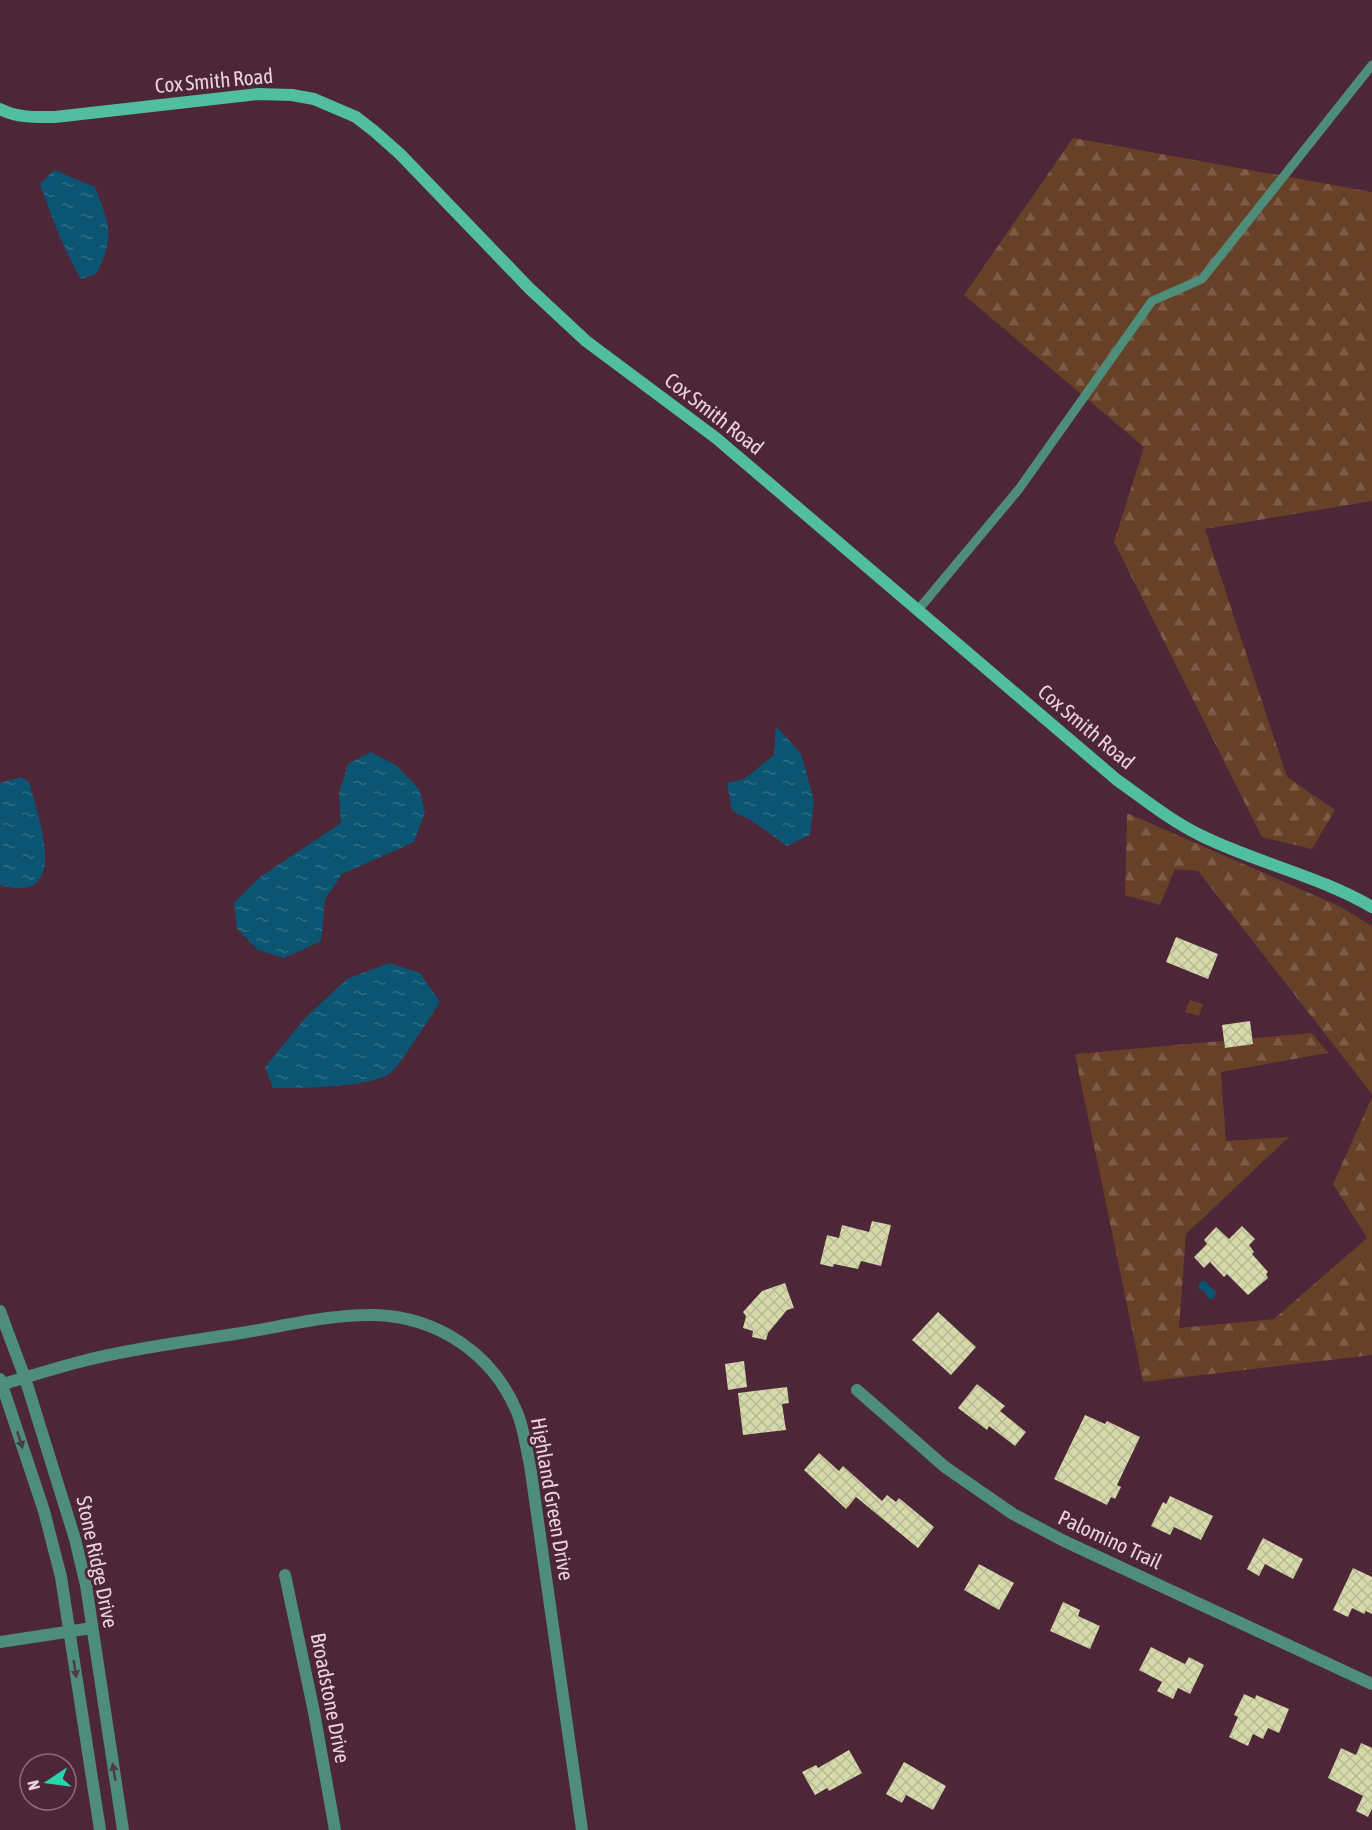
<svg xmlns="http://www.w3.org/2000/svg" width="1372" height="1830" viewBox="0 0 1372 1830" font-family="'Asap Condensed',sans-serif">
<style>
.grass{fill:url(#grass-tufts)}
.forest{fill:url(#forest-firs)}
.water{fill:url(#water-ripples)}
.building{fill:url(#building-cross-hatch)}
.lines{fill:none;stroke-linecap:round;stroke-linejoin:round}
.lane{stroke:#4d8d79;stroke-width:9}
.street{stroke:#4d8d79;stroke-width:12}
.secondary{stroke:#50be9f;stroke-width:12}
.oneway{fill:#4d3b45}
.labels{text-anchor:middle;stroke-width:6;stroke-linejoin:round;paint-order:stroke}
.street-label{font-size:21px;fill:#ecd2dc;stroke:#4d2638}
</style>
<defs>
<pattern id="grass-tufts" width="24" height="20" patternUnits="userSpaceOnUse" patternTransform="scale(1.5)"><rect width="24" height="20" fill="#674028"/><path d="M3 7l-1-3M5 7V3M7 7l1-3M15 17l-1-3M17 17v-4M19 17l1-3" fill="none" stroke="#7d5b47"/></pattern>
<pattern id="forest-firs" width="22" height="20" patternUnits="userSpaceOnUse" patternTransform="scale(1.5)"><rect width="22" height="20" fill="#674028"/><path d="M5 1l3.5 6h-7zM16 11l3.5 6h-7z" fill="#7d5b47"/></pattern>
<pattern id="water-ripples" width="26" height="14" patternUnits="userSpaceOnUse" patternTransform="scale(1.5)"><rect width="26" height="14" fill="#0b5573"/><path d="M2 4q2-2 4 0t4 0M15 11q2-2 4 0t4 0" fill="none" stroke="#2f6d86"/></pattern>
<pattern id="building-cross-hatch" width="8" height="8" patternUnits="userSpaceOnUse" patternTransform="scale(1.5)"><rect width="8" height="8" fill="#d5d9aa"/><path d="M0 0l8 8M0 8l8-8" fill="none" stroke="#b9ba95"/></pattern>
</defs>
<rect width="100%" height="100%" fill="#4d2638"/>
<path class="grass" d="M 1190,1000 L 1203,1004 L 1199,1016 L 1185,1012 Z"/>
<path class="forest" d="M 1073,138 L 1372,192 L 1372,501 L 1205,529 L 1287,777 L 1335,810 L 1312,849 L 1262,837 L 1114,542 L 1144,447 L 964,295 Z
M 1127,813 L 1339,906 L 1372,926 L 1372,1094 L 1198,871 L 1175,869 L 1160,905 L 1125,895 Z
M 1312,1033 L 1328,1053 L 1221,1072 L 1226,1141 L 1289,1137 L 1186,1234 L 1179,1328 L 1274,1319 L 1367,1238 L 1333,1184 L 1372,1097 L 1372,1355 L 1143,1382 L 1075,1054 Z"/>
<path class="water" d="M 54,170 L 95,187 C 109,225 116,236 96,274 L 81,279 C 63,249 52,217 40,184 Z
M 776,726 L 801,754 L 814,801 L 810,835 L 787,846 L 751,820 L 732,811 L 727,783 L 744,779 L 774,755 Z
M 371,752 L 397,766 L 419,789 L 425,812 L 414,842 L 342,874 L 325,899 L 321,941 L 284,958 L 258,950 L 237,929 L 234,903 L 260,877 L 341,823 L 339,793 L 348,764 Z
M 21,777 L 29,782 L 31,789 C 40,823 70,905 0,885 L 0,783 Z
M 389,963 L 420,973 L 440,1002 C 432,1014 398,1069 389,1074 C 366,1088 301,1088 273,1088 L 265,1067 L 306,1017 L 347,979 Z
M 1202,1281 L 1205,1281 L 1216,1292 L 1213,1299 L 1209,1299 L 1203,1290 L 1199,1289 L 1198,1285 Z"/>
<path class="building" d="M 1176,937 L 1218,954 L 1208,979 L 1166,962 Z
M 1250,1021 L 1253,1044 L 1225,1048 L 1222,1025 Z
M 872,1221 L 891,1225 L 881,1266 L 861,1261 L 858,1269 L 834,1264 L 833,1267 L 820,1264 L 827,1235 L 839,1238 L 842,1225 L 869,1232 Z
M 1242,1226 L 1255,1239 L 1249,1245 L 1254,1252 L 1252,1254 L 1268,1272 L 1266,1274 L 1268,1278 L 1248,1295 L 1227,1274 L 1224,1277 L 1210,1262 L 1204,1268 L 1194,1257 L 1207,1244 L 1204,1240 L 1216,1227 L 1229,1239 Z
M 785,1283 L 794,1308 L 787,1310 L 768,1333 L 766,1340 L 752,1337 L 753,1331 L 743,1328 L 746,1316 L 743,1312 L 762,1291 Z
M 938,1312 L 976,1347 L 951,1375 L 912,1340 Z
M 744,1361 L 747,1387 L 728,1390 L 725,1364 Z
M 977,1384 L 1005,1406 L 1000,1411 L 1026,1432 L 1015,1446 L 989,1426 L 987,1430 L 958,1408 Z
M 787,1387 L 789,1403 L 782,1404 L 786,1430 L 743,1435 L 738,1393 Z
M 1085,1415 L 1105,1424 L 1107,1421 L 1140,1437 L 1117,1485 L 1121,1487 L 1115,1499 L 1111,1497 L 1107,1505 L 1054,1479 Z
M 819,1453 L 839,1471 L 843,1466 L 882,1501 L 887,1495 L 896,1502 L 899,1498 L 934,1527 L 918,1548 L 856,1497 L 846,1509 L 804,1470 Z
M 1170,1496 L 1213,1516 L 1201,1540 L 1174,1527 L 1170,1535 L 1151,1526 L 1163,1502 L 1166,1504 Z
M 1263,1538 L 1303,1559 L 1293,1579 L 1265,1564 L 1259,1576 L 1247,1569 Z
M 979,1564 L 1014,1583 L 999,1610 L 964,1590 Z
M 1353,1568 L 1372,1577 L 1372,1614 L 1366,1611 L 1364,1614 L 1352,1608 L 1348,1617 L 1333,1610 Z
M 1063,1602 L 1080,1610 L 1078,1616 L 1100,1626 L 1090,1649 L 1050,1631 Z
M 1151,1647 L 1185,1664 L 1189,1657 L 1204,1665 L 1190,1694 L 1178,1688 L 1173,1699 L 1157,1691 L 1162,1682 L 1139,1670 Z
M 1244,1694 L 1255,1699 L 1256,1695 L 1289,1709 L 1279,1733 L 1268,1728 L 1263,1739 L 1253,1734 L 1248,1746 L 1229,1737 L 1238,1717 L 1234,1715 Z
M 1361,1743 L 1372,1748 L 1372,1809 L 1368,1817 L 1356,1811 L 1363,1796 L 1328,1778 L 1341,1748 L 1356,1755 Z
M 849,1750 L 862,1773 L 829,1791 L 827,1788 L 815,1795 L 802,1772 L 816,1765 L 818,1768 Z
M 904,1762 L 946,1786 L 933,1810 L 906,1795 L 902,1803 L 886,1794 Z"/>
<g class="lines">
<path class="lane" d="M 918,610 L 1019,489 L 1152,301 L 1202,279 L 1372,65"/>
<path class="street" d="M 0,1311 L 25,1378 L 75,1539 L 86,1585 L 123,1830
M 0,1379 L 44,1511 L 61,1577 L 100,1830
M 0,1385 C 28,1377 55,1368 83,1361 C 133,1348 185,1342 235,1334 C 281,1327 329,1314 375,1315 C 438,1317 493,1354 517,1412 C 524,1429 526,1448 530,1465 L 582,1830
M 857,1390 L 945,1467 L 1013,1514 L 1064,1541 L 1372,1684
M 285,1575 L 314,1712 L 335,1830
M 0,1642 L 92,1628"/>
<path class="secondary" d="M 0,109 C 18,118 36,117 55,117 L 258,94 L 292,95 L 314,99 L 356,117 L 374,131 L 400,154 L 529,288 L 586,341 L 716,438 L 1117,780 C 1144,799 1171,821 1202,836 C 1257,863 1319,876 1372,907"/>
</g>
<defs><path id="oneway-solid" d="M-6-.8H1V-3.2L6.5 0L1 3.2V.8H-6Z" transform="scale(1.5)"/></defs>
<g class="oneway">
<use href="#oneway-solid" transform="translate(20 1440) rotate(72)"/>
<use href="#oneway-solid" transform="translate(75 1669) rotate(81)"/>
<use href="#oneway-solid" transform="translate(114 1772) rotate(-99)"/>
</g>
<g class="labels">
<g class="street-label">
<text transform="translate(214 81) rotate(-5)" y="7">Cox Smith Road</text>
<text transform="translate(714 414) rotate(38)" y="7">Cox Smith Road</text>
<text transform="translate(1086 727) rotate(40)" y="7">Cox Smith Road</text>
<text transform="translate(552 1499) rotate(80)" y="7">Highland Green Drive</text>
<text transform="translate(1110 1540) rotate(25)" y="7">Palomino Trail</text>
<text transform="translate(97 1562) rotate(78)" y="7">Stone Ridge Drive</text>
<text transform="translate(330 1698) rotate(79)" y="7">Broadstone Drive</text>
</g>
</g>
<g transform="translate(48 1782) rotate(257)"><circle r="28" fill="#4d2638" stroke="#8d6b7a" stroke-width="1.5"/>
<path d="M0-4.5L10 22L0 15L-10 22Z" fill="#29d5ad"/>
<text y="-9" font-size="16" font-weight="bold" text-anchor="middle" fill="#ecd2dc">N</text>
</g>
</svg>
